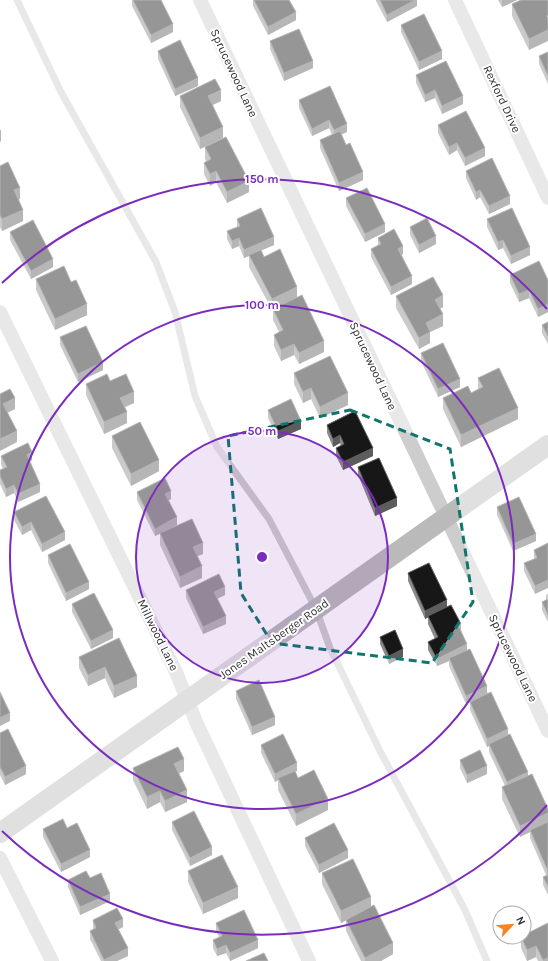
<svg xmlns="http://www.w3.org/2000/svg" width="548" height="961" viewBox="0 0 548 961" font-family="Karla,sans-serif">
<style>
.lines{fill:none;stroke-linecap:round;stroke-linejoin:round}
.lane{stroke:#cdcdcd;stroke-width:7}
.street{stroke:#cdcdcd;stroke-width:14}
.secondary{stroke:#bababa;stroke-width:20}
.wall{fill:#8b8b8b}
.shaded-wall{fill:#5d5d5d}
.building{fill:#171717;stroke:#5d5d5d}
.marked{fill:none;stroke:#0f766e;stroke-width:3;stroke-dasharray:8 5;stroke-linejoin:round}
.ring{fill:none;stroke:#7b2cbf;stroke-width:2}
.labels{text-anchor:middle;stroke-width:4;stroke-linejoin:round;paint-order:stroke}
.street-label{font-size:12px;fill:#303030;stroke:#fff}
.centre{fill:#7b2cbf;stroke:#fff;stroke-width:2}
.ring-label{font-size:12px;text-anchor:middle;font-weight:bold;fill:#7b2cbf;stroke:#fff;stroke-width:4;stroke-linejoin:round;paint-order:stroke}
</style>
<rect width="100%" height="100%" fill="#fff"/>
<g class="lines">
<path class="lane" d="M 17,0 L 61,92 L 156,262 L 175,312 L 195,396 L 217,447 L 269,519 L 316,609 L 330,648 L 380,751 L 465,910 L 487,961"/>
<path class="street" d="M 200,0 L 548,731
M 455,0 L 548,198
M 0,312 L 176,672 L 197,724 L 309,961
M 0,858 L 52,961"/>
<path class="secondary" d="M 0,833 L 548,445"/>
</g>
<path class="wall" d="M 132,0 L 161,0 L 173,32 L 151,43 L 132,6 Z
M 253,0 L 289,0 L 296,20 L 268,35 L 253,6 Z
M 376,0 L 417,0 L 417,6 L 387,22 L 376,1 Z
M 498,0 L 517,0 L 502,7 Z
M 548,0 L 529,50 L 512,16 L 512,4 Z
M 401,25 L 442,59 L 419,70 L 401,32 Z
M 270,41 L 313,68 L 284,81 L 270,49 Z
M 158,51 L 198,86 L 175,96 L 158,59 Z
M 548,52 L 548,84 L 539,64 L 539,56 Z
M 416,75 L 463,104 L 442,114 L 435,98 L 425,102 L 416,83 Z
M 180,96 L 221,101 L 213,105 L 223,138 L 200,149 L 180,107 Z
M 299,100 L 347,132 L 341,134 L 363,180 L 339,191 L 320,148 L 320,140 L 332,135 L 329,128 L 312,136 L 299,108 Z
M 438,125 L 485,156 L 465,166 L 457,150 L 449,155 L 438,133 Z
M 205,147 L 249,192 L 227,203 L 216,182 L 210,186 L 204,174 L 204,163 L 206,162 L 205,159 Z
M 0,166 L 20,199 L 19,199 L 23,221 L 2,231 L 0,227 Z
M 466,171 L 510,204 L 489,214 L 480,197 L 476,200 L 466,178 Z
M 346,198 L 385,232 L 365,242 L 346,206 Z
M 237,219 L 274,245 L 261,250 L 264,257 L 297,298 L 324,352 L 299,364 L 294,355 L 281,361 L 274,346 L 274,335 L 279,332 L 273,320 L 273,310 L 272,310 L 249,267 L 249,256 L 244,258 L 239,246 L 232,249 L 227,239 L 227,231 L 237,227 Z
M 487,219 L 530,255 L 511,264 L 503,248 L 498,250 L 487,227 Z
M 410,227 L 436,244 L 419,253 L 410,235 Z
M 10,232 L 53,267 L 31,279 L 10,240 Z
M 378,238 L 403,254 L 402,255 L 412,284 L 391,295 L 371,257 L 371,249 L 378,245 Z
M 510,275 L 548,280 L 548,312 L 538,317 L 529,298 L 519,302 L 510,283 Z
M 36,279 L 71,282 L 87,315 L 55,330 L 36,290 Z
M 396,296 L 443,307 L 440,309 L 443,326 L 430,332 L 430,343 L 419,349 L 396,308 Z
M 548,322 L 548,344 L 542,333 L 542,325 Z
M 60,337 L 103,370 L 78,382 L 60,345 Z
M 421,353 L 460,387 L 438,397 L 421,361 Z
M 294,373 L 348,405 L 320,418 L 311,399 L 303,403 L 294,384 Z
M 478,378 L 518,419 L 461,447 L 443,409 L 443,398 L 471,393 L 478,389 Z
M 110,381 L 134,403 L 125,407 L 127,423 L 104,434 L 86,395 L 86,384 Z
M 268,410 L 301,429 L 278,439 L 268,418 Z
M 327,425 L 373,456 L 343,470 L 336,456 L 336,448 L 341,446 L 340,443 L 333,447 L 327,433 Z
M 112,436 L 159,471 L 131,486 L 112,448 Z
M 1,456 L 32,460 L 30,461 L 40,492 L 18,502 L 14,493 L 6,497 L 0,484 L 0,470 L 3,469 L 1,464 Z
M 358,467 L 397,506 L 375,516 L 358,475 Z
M 137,492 L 171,499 L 169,500 L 177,525 L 167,530 L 203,554 L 197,556 L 202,578 L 180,588 L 160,545 L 160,534 L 155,536 L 137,500 Z
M 497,507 L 536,541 L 513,551 L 497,515 Z
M 14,512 L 65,540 L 42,552 L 31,530 L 22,535 L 14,520 Z
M 548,543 L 535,594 L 524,571 L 524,563 L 534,559 L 534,550 Z
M 48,555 L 89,589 L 66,601 L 48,563 Z
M 408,573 L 447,607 L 461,631 L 467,650 L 508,735 L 528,775 L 548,809 L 548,895 L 543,885 L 543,877 L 546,875 L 530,838 L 530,832 L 520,837 L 502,799 L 502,787 L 505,786 L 489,752 L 489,746 L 487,747 L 470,710 L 470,702 L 466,704 L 449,666 L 449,661 L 437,666 L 428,650 L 428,642 L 435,639 L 428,624 L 428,617 L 425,619 L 408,581 Z
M 186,590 L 225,595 L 217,599 L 226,624 L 203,634 L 186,598 Z
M 548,594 L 548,622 L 542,610 L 542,602 L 546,600 L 546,595 Z
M 72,604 L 113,638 L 91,649 L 72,612 Z
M 380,637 L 403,657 L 389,664 L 380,644 Z
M 119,638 L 137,687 L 114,698 L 105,678 L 88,686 L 79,668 L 79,657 Z
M 236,691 L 275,725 L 252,735 L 236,699 Z
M 0,733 L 26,774 L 5,785 L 0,775 Z
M 261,745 L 297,771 L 295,772 L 298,778 L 328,810 L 296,826 L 278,790 L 278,780 L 275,782 L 261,753 Z
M 460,760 L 487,774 L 467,783 L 460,768 Z
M 133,768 L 184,771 L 179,773 L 187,802 L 165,812 L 160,802 L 147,809 L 133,780 Z
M 172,822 L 212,855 L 190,866 L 172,830 Z
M 67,828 L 90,857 L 61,872 L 43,837 L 43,829 Z
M 305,838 L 348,858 L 319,873 L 305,846 Z
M 188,871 L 238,898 L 203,914 L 188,882 Z
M 322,873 L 371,907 L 393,954 L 381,961 L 361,961 L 346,931 L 346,920 L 341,923 L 322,884 Z
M 68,880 L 110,901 L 80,915 L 68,887 Z
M 93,920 L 123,927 L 118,929 L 128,956 L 117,961 L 101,961 L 90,939 L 90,931 L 93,929 Z
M 216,923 L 258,948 L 230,961 L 226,953 L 217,956 L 213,948 L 213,940 L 219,937 L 216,931 Z
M 548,923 L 548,961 L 538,961 L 536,957 L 527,961 L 521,948 L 521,937 Z"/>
<path class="shaded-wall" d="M 415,0 L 417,0 L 417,6 L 387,22 L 387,15 Z
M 502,0 L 517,0 L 502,7 Z
M 296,12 L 296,20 L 268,35 L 268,27 Z
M 173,24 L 173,32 L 151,43 L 151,35 Z
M 548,30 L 548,41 L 529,50 L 529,39 Z
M 442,51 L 442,59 L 419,70 L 419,62 Z
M 313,61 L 313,68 L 284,81 L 284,73 Z
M 198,78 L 198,86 L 175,96 L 175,89 Z
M 221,90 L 221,101 L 208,107 L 208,96 Z
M 435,90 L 435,98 L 425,102 L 425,95 Z
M 463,96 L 463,104 L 442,114 L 442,106 Z
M 329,120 L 329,128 L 312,136 L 312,129 Z
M 347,124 L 347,132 L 334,138 L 334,130 Z
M 223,127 L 223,138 L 200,149 L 200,138 Z
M 0,130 L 1,130 L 1,141 L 0,142 Z
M 457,143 L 457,150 L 449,155 L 449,147 Z
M 485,148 L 485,156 L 465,166 L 465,158 Z
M 216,171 L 216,182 L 210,186 L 210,174 Z
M 363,172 L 363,180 L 339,191 L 339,183 Z
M 249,181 L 249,192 L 227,203 L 227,192 Z
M 20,188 L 20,199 L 14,201 L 14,190 Z
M 480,190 L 480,197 L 476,200 L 476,192 Z
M 510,196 L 510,204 L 489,214 L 489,206 Z
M 23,210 L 23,221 L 2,231 L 2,219 Z
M 385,224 L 385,232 L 365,242 L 365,234 Z
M 436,236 L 436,244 L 419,253 L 419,245 Z
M 274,237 L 274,245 L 244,258 L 244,250 Z
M 239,238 L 239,246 L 232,249 L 232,241 Z
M 503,240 L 503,248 L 498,250 L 498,242 Z
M 403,246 L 403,254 L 398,257 L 398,249 Z
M 530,247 L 530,255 L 511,264 L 511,256 Z
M 53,259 L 53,267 L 31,279 L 31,271 Z
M 412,276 L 412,284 L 391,295 L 391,287 Z
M 297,287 L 297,299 L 272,310 L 272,299 Z
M 529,290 L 529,298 L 519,302 L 519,294 Z
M 443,295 L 443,307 L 435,311 L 435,300 Z
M 87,304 L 87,315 L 55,330 L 55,319 Z
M 548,304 L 548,312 L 538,317 L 538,309 Z
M 443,314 L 443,326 L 430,332 L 430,343 L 419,349 L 419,338 L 426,323 Z
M 324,341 L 324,352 L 299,364 L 299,353 Z
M 294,344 L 294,355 L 281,361 L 281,350 Z
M 103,362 L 103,370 L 78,382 L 78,374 Z
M 460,379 L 460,387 L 438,397 L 438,389 Z
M 311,388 L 311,399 L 303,403 L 303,392 Z
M 134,392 L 134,403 L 120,409 L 120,398 Z
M 348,393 L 348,405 L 320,418 L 320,407 Z
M 15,398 L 15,409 L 3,415 L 3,404 Z
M 518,408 L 518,419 L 461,447 L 461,435 Z
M 127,412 L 127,423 L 104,434 L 104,422 Z
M 301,421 L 301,429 L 278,439 L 278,431 Z
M 17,431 L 17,442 L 0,451 L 0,439 Z
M 340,435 L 340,443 L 333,447 L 333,439 Z
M 373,448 L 373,456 L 343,470 L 343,462 Z
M 32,452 L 32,460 L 27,463 L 27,455 Z
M 159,460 L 159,471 L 131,486 L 131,474 Z
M 40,484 L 40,492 L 18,502 L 18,494 Z
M 14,485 L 14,493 L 6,497 L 6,489 Z
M 171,491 L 171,499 L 165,502 L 165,494 Z
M 397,498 L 397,506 L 375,516 L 375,508 Z
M 177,517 L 177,525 L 155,536 L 155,529 Z
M 31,522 L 31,530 L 22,535 L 22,527 Z
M 65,532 L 65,540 L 42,552 L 42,544 Z
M 536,534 L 536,541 L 513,551 L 513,544 Z
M 203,543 L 203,554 L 193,558 L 193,547 Z
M 202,566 L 202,578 L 180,588 L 180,577 Z
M 548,580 L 548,588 L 535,594 L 535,586 Z
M 89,582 L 89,589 L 66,601 L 66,593 Z
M 225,587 L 225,595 L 214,600 L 214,592 Z
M 447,600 L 447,608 L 425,619 L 425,611 Z
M 226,616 L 226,624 L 203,634 L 203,627 Z
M 461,624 L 461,632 L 458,625 Z
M 113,630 L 113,638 L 91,649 L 91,641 Z
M 467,644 L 467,651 L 449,658 L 449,661 L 437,666 L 437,659 Z
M 403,649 L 403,657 L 389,664 L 389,656 Z
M 105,667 L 105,678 L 88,686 L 88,675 Z
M 137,676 L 137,687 L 114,698 L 114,686 Z
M 487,686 L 487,694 L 466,704 L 466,696 Z
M 10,713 L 10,721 L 0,726 L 0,718 Z
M 275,717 L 275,725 L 252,735 L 252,727 Z
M 508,729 L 508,737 L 487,747 L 487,739 Z
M 184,759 L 184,771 L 174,776 L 174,764 Z
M 297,763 L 297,771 L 279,780 L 278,778 L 278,780 L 275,782 L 275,774 Z
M 26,766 L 26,774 L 5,785 L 5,777 Z
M 487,766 L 487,774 L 467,783 L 467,775 Z
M 528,772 L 528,780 L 507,790 L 507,782 Z
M 187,790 L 187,802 L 165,812 L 165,801 Z
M 160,791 L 160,802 L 147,809 L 147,797 Z
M 328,799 L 328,810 L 296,826 L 296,814 Z
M 548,813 L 548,824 L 530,830 L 530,832 L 520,837 L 520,826 Z
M 212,847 L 212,855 L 190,866 L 190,858 Z
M 90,850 L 90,857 L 61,872 L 61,864 Z
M 348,850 L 348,858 L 319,873 L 319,865 Z
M 547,869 L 548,869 L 548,876 L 547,877 Z
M 238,887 L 238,898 L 203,914 L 203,903 Z
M 110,894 L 110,901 L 80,915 L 80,907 Z
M 371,897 L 371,908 L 341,923 L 341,911 Z
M 123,919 L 123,927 L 115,931 L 115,923 Z
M 258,940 L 258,948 L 230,961 L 230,953 Z
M 393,943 L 393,954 L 381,961 L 365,961 L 365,958 Z
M 226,945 L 226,953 L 217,956 L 217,949 Z
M 536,946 L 536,957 L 527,961 L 527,950 Z
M 128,948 L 128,956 L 117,961 L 104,961 L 104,960 Z
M 548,958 L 548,961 L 543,961 L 543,960 Z"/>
<path class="building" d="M 133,0 L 161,0 L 173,24 L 151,35 Z
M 254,0 L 289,0 L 296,12 L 268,27 Z
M 380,0 L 415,0 L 387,15 Z
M 521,0 L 548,0 L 548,15 L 547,16 L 548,19 L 548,30 L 529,39 L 512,4 Z
M 424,14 L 442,51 L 419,62 L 401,25 Z
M 299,29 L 313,61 L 284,73 L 270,41 Z
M 180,40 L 198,78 L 175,89 L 158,51 Z
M 548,52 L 548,76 L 539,56 Z
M 446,61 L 463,96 L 442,106 L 435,90 L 425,95 L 416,75 Z
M 215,79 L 221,90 L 208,96 L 223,127 L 200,138 L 180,96 Z
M 330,86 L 347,124 L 334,130 L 329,120 L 312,129 L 299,100 Z
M 466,111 L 485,148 L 465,158 L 457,143 L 449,147 L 438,125 Z
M 340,131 L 346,145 L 350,143 L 363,172 L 339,183 L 320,140 Z
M 226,137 L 249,181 L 227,192 L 216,171 L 210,174 L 204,163 L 211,159 L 205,147 Z
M 492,158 L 510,196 L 489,206 L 480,190 L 476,192 L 466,171 Z
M 8,162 L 20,188 L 14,190 L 23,210 L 2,219 L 0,215 L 0,166 Z
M 367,188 L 385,224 L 365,234 L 346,198 Z
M 261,208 L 274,237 L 244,250 L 239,238 L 232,241 L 227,231 L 240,226 L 237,219 Z
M 512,208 L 530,247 L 511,256 L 503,240 L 498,242 L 487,219 Z
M 427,218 L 436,236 L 419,245 L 410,227 Z
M 33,220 L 53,259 L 31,271 L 10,232 Z
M 394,229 L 403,246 L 398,249 L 412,276 L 391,287 L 371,249 L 381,244 L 378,238 Z
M 280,249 L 297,287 L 272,299 L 249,255 L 261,250 L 264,257 Z
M 539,261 L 548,280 L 548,304 L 538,309 L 529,290 L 519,294 L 510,275 Z
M 64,266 L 71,282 L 76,280 L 87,304 L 55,319 L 36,279 Z
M 433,277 L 443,295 L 435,300 L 443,314 L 426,323 L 430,332 L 419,338 L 396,296 Z
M 302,295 L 324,341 L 299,353 L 294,344 L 281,350 L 274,335 L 283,330 L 273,309 Z
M 548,322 L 548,336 L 542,325 Z
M 86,326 L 103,362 L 78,374 L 60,337 Z
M 443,343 L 460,379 L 438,389 L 421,353 Z
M 330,356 L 348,393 L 320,407 L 311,388 L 303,392 L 294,373 Z
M 499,368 L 518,408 L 461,435 L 443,398 L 468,386 L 471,393 L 483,387 L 478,378 Z
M 107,374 L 110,381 L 126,374 L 134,392 L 120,398 L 127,412 L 104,422 L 86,384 Z
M 10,389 L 15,398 L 3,404 L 17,431 L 0,439 L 0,394 Z
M 291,399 L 301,421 L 278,431 L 268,410 Z
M 355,411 L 373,448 L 343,462 L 336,448 L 344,444 L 340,435 L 333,439 L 327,425 Z
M 140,422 L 159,460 L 131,474 L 112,436 Z
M 28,443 L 32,452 L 27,455 L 40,484 L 18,494 L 14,485 L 6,489 L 0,476 L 0,470 L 7,467 L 1,456 Z
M 379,458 L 397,498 L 375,508 L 358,467 Z
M 165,478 L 171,491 L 165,494 L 177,517 L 155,529 L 137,492 Z
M 46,496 L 65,532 L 42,544 L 31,522 L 22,527 L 14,512 Z
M 519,497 L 536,534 L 513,544 L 497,507 Z
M 192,519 L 203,543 L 193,547 L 202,566 L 180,577 L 160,533 Z
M 548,543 L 548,580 L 535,586 L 524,563 L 537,558 L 534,550 Z
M 70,544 L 89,582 L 66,593 L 48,555 Z
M 429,563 L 447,600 L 425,611 L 408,573 Z
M 219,574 L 225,587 L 214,592 L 226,616 L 203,627 L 186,590 Z
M 94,593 L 113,630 L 91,641 L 72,604 Z
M 548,599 L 548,615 L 542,602 Z
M 451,605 L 461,624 L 458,625 L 467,644 L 437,659 L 428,642 L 438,637 L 428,616 Z
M 395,630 L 403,649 L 389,656 L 380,637 Z
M 119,638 L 137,676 L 114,686 L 105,667 L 88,675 L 79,657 Z
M 470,649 L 487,686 L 466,696 L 449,658 Z
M 259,680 L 275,717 L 252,727 L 236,691 Z
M 0,692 L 10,713 L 0,718 Z
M 491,692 L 508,729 L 487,739 L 470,702 Z
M 8,729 L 26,766 L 5,777 L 0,767 L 0,733 Z
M 283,734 L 297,763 L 275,774 L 261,745 Z
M 510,734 L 528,772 L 507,782 L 489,744 Z
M 178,747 L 184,759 L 174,764 L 187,790 L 165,801 L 160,791 L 147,797 L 133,768 Z
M 480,750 L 487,766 L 467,775 L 460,760 Z
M 314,770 L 328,799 L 296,814 L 278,778 L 295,771 L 298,778 Z
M 532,774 L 548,809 L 548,813 L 520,826 L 502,787 Z
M 194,811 L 212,847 L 190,858 L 172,822 Z
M 63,819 L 67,828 L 77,823 L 90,850 L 61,864 L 43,829 Z
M 548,822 L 548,869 L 547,869 L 530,830 Z
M 334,823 L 348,850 L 319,865 L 305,838 Z
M 222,855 L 238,887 L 203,903 L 188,871 Z
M 353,859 L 371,897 L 341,911 L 322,873 Z
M 86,871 L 90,878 L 101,873 L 110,894 L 80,907 L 68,880 Z
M 548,875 L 548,887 L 543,877 Z
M 374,905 L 393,943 L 365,958 L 346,920 Z
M 117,908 L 123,919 L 115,923 L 128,948 L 104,960 L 90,931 L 96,928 L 93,920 Z
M 244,910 L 258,940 L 230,953 L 226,945 L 217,949 L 213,940 L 222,936 L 216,923 Z
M 548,923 L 548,958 L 543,960 L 536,946 L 527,950 L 521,937 L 524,937 L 524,935 Z
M 264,953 L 268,961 L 246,961 Z"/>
<path d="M0 0H548V961H0ZM 350,410 L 450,449 L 473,602 L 432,663 L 272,643 L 241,593 L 228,436 Z" fill="#fff" fill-opacity=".55" fill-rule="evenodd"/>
<path class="marked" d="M 350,410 L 450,449 L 473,602 L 432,663 L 272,643 L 241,593 L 228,436 Z"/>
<circle cx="262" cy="557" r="126" fill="#7b2cbf" fill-opacity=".12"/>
<g class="ring">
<circle cx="262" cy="557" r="126"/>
<circle cx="262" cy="557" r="252"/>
<path d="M547 805A378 378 0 0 1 2 831M2 283A378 378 0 0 1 547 309"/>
</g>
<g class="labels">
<g class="street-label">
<text transform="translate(234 73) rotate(65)" y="4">Sprucewood Lane</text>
<text transform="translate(502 99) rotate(65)" y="4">Rexford Drive</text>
<text transform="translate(373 366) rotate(65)" y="4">Sprucewood Lane</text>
<text transform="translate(158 635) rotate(64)" y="4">Millwood Lane</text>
<text transform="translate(274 639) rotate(-35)" y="4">Jones Maltsberger Road</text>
<text transform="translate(513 658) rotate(64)" y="4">Sprucewood Lane</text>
</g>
</g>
<circle cx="262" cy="557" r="6" class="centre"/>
<g class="ring-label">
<text x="262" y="183">150 m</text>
<text x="262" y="309">100 m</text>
<text x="262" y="435">50 m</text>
</g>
<g transform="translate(512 925) rotate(64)"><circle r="19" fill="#ffffff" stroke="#acacac"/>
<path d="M0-3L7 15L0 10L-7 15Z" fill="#f58524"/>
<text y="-6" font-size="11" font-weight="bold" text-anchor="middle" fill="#303030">N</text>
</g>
</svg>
